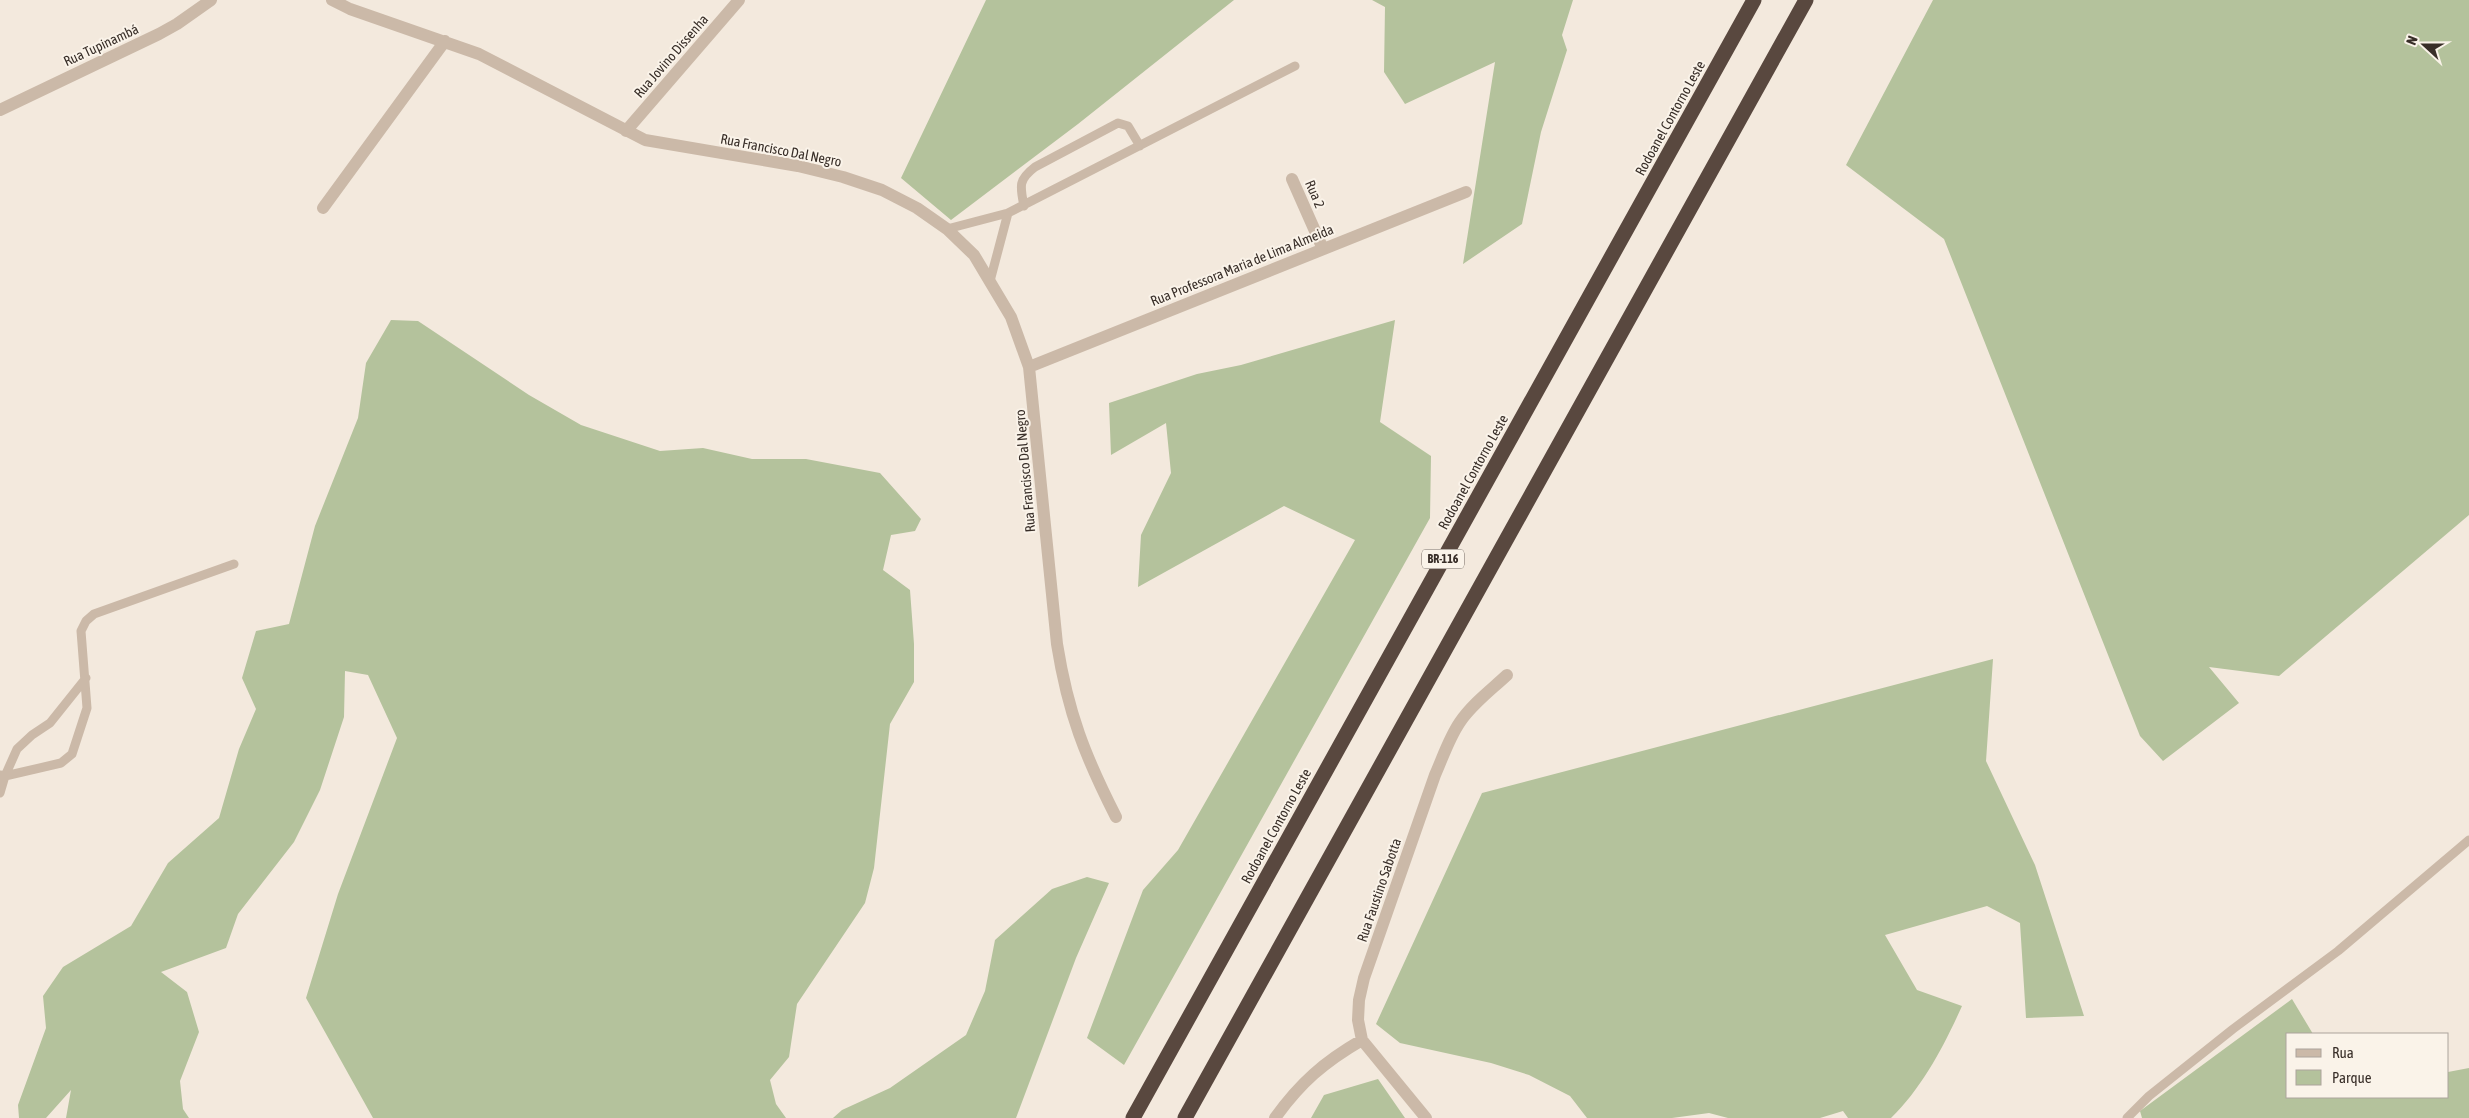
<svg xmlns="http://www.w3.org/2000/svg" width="2469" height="1118" viewBox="0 0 2469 1118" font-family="'Asap Condensed',sans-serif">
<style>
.green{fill:#b4c29c}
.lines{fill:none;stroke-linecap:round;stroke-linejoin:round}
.lane{stroke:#cbb9a8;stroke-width:9}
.street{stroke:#cbb9a8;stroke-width:12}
.highway{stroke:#59483f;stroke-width:15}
.labels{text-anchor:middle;stroke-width:4;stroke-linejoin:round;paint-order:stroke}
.shield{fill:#faf3e9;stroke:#726962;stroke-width:1}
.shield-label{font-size:12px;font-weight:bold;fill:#382e28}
.street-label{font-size:14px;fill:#382e28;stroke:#faf3e9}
</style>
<rect width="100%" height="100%" fill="#f3e9dd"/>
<path class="green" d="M 986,0 L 1234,0 L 1078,124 L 951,220 L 901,178 Z
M 1372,0 L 1573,0 L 1562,35 L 1567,50 L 1541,132 L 1522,224 L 1463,264 L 1495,62 L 1405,104 L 1384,72 L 1385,7 Z
M 1933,0 L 2469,0 L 2469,515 L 2279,676 L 2209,667 L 2239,703 L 2163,761 L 2140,736 L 1944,239 L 1846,165 Z
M 391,320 L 418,321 L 529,395 L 581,425 L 660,451 L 703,448 L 752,459 L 806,459 L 880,473 L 921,519 L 915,531 L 891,535 L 883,570 L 910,590 L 914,644 L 914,682 L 890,724 L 874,868 L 865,903 L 797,1004 L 789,1057 L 770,1080 L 776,1104 L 786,1118 L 373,1118 L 306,998 L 338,894 L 397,738 L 368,675 L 345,671 L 344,717 L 320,790 L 294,842 L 238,914 L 226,948 L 161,972 L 187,992 L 199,1032 L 180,1081 L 183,1109 L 189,1118 L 66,1118 L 71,1090 L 46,1118 L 19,1118 L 18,1105 L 46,1028 L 43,996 L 63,967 L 131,926 L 168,863 L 219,818 L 239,749 L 256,709 L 242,678 L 256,631 L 289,624 L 315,526 L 358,418 L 366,363 Z
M 1395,320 L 1380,422 L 1431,456 L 1430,518 L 1124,1065 L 1087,1038 L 1143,890 L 1178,850 L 1355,540 L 1284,506 L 1138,587 L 1141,535 L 1171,473 L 1166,423 L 1111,455 L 1109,403 L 1197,374 L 1241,365 Z
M 1993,659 L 1986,761 L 2035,865 L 2084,1016 L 2026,1018 L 2020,923 L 1987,906 L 1885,935 L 1917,990 L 1962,1006 C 1944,1046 1922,1088 1891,1118 L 1848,1118 L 1843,1111 L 1820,1118 L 1728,1118 L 1709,1113 L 1672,1118 L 1587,1118 L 1570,1096 L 1529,1075 L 1491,1063 L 1400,1043 L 1376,1024 L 1482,793 Z
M 1087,877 L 1109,883 L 1076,958 L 1016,1118 L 833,1118 L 842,1110 L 890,1088 L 966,1035 L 985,991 L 995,940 L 1052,889 Z
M 2292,999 L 2313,1034 L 2288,1034 L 2288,1097 L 2448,1097 L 2448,1072 L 2469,1068 L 2469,1118 L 2142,1118 L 2140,1111 Z
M 1378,1079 L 1405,1118 L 1311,1118 L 1324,1095 Z"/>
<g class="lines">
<path class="lane" d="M 1024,206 C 1020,186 1018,180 1035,167 L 1118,123 L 1128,126 L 1140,146
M 947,229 L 1008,213 L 1295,66
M 990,281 L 1008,213
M 5,776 L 61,763 L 72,754 L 87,708 L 81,631 L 86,621 L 94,614 L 234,564
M 5,776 L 17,749 L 32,735 L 50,723 L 86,678
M 0,793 L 5,776 L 1,775
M 2127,1118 L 2149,1096 L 2233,1029 L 2338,951 L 2469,840"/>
<path class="street" d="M 332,0 L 350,9 L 479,54 L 645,140 L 798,166 L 843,177 L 882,190 L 917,208 L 947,229 L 974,255 L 1011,317 L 1029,367 L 1057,644 C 1068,713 1085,756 1116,817
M 0,110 L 159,34 L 177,24 L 211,0
M 626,131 L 739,0
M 1292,179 L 1323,249
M 323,208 L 445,41
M 1029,367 L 1466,192
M 1275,1118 C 1300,1083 1324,1062 1362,1040
M 1426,1118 L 1362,1040 L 1358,1020 L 1359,1000 L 1364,978 L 1435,775 C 1443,757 1449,738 1460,722 C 1472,704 1491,690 1507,675"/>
<path class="highway" d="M 1133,1118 L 1754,0
M 1185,1118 L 1806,0"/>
</g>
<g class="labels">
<rect class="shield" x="1422" y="549.5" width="42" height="19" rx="4"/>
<g class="shield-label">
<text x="1443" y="563">BR-116</text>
</g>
<g class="street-label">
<text transform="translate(101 45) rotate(-25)" y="5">Rua Tupinambá</text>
<text transform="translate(671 56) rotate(-49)" y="5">Rua Jovino Dissenha</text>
<text transform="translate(1670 118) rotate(-61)" y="5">Rodoanel Contorno Leste</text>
<text transform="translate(781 150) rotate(11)" y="5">Rua Francisco Dal Negro</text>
<text transform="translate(1315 194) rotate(67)" y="5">Rua 2</text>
<text transform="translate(1242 265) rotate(-22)" y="5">Rua Professora Maria de Lima Almeida</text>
<text transform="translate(1025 471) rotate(-95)" y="5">Rua Francisco Dal Negro</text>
<text transform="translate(1473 472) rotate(-61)" y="5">Rodoanel Contorno Leste</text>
<text transform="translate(1276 826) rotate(-61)" y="5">Rodoanel Contorno Leste</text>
<text transform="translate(1379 890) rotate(-71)" y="5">Rua Faustino Sabotta</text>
</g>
</g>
<rect x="2286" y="1033" width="162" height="65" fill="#faf3e9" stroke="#aca49c"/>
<rect x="2296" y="1049" width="25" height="8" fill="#cbb9a8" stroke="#aca49c"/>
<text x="2332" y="1058" font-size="15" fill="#382e28">Rua</text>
<rect x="2296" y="1070" width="25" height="15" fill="#b4c29c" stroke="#aca49c"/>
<text x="2332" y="1083" font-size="15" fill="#382e28">Parque</text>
<g transform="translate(2424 45) rotate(291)" stroke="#faf3e9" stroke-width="4" paint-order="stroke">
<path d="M0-4L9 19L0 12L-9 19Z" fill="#382e28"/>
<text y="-8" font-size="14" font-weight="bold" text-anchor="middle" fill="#382e28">N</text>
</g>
</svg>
